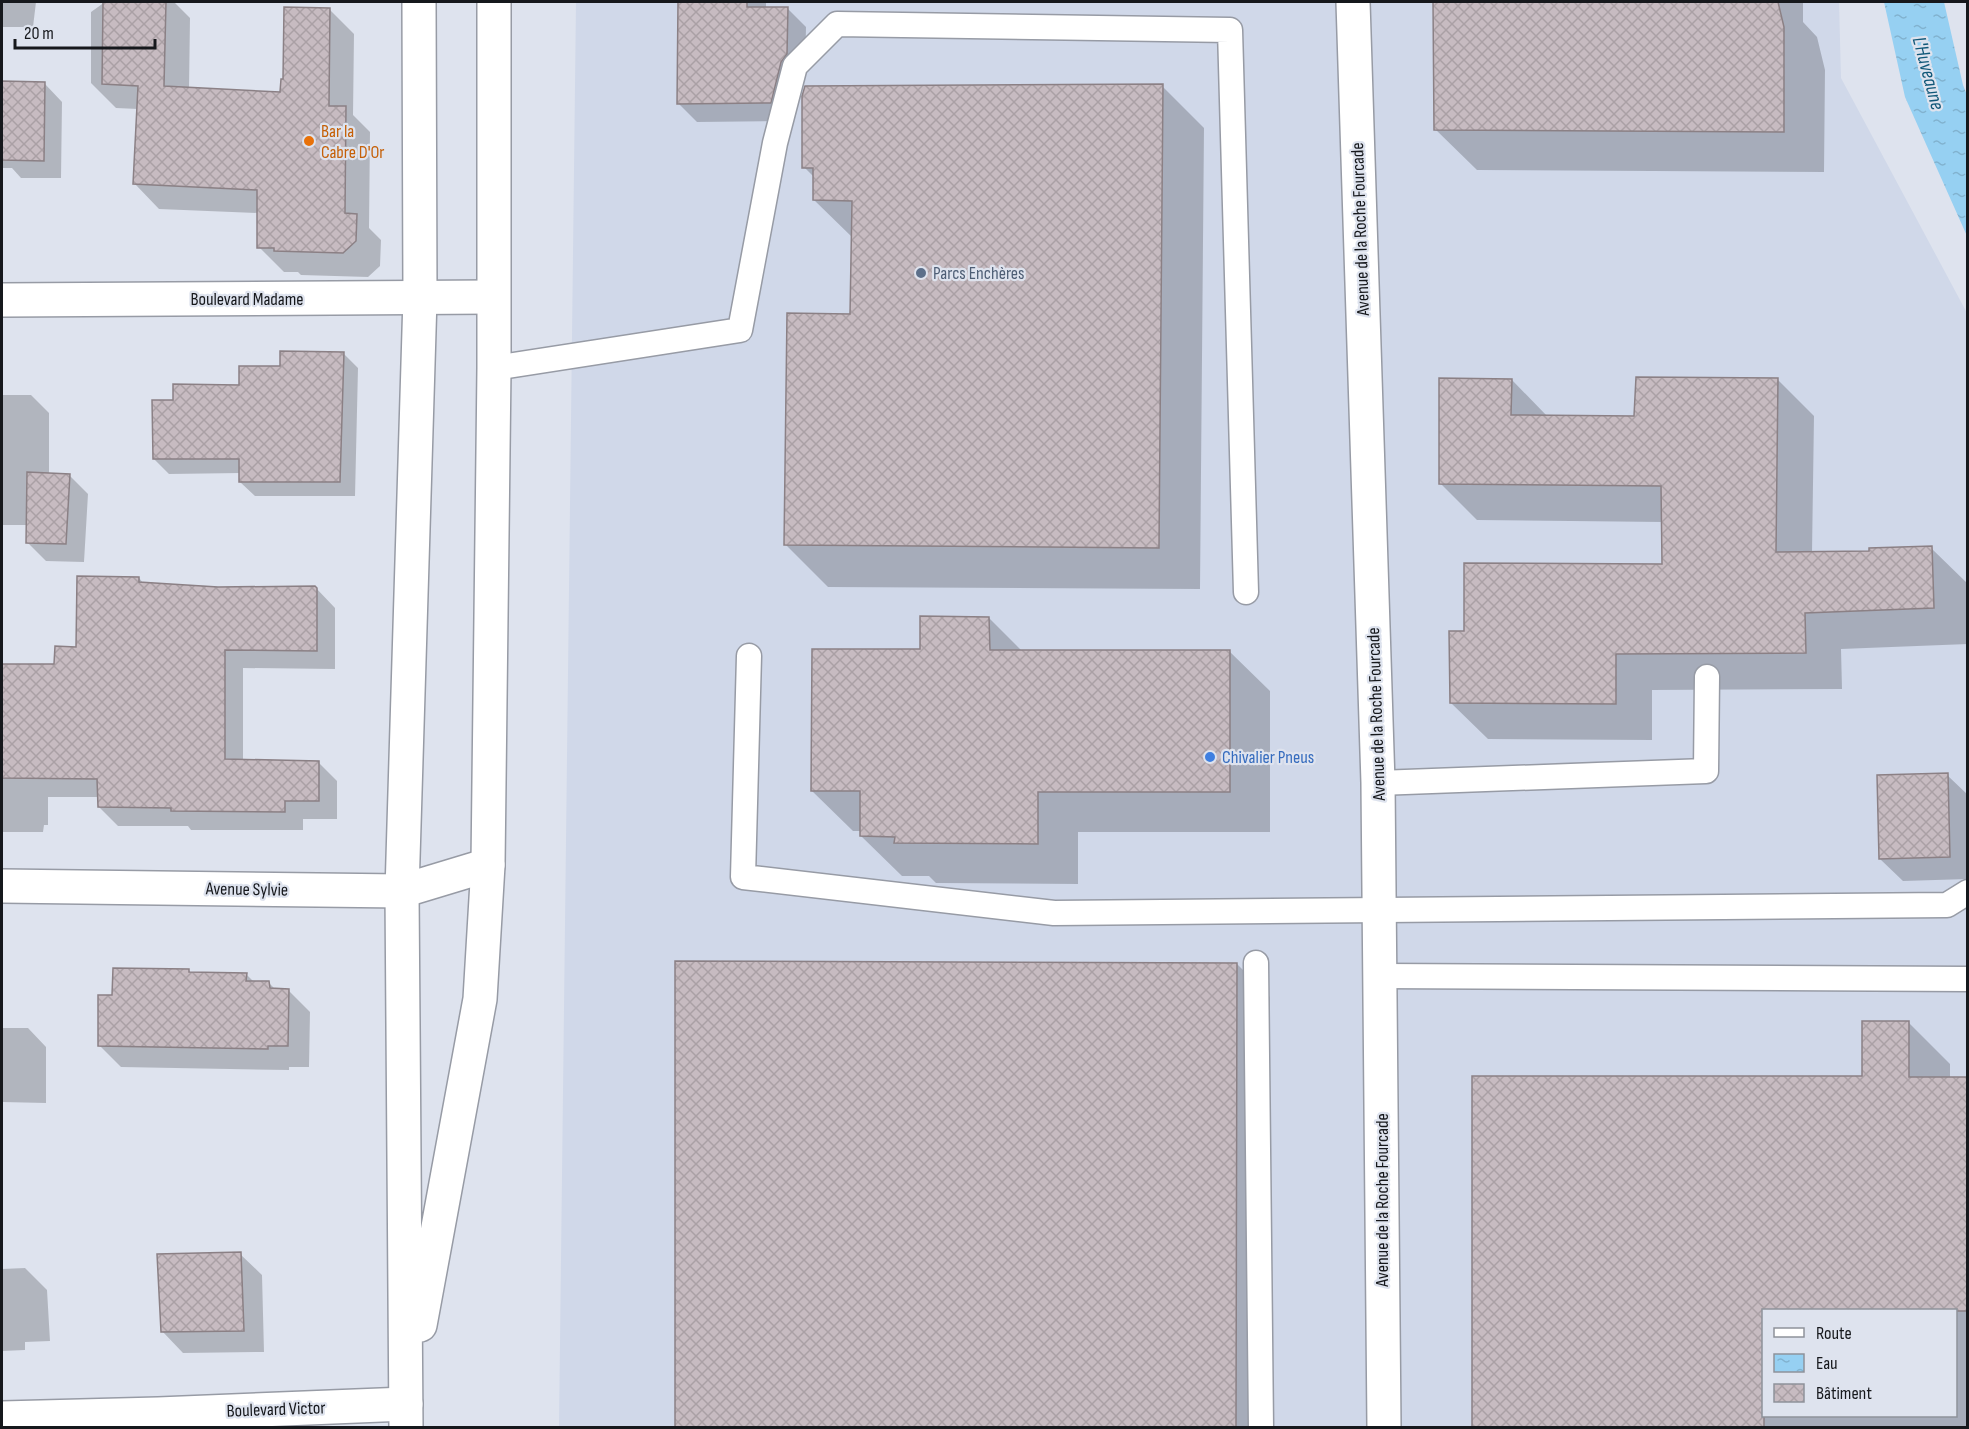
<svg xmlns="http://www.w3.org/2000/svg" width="1969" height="1429" viewBox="0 0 1969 1429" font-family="'Sofia Sans Condensed',sans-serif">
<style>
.built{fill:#d0d8e9;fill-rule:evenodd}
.water{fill:url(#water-ripples)}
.shadow{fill:#0003;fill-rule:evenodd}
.building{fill:url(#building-cross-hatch);stroke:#8b8085;stroke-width:1.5}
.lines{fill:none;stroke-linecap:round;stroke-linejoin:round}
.service-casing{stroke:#979ba5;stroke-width:27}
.minor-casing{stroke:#979ba5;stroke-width:36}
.secondary-casing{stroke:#979ba5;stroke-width:36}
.service{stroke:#fff;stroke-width:24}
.minor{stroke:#fff;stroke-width:33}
.secondary{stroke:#fff;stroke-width:33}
.food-dot{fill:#e8710a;stroke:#dee3ee;stroke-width:2}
.service-dot{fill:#5c6f8a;stroke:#dee3ee;stroke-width:2}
.shop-dot{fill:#3f7fe0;stroke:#dee3ee;stroke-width:2}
.labels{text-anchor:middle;stroke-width:4.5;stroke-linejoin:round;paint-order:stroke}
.food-label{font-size:18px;fill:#c56008;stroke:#dee3ee;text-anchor:start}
.street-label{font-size:18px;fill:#16181c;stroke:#dee3ee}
.service-label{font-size:18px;fill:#4e5e75;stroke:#dee3ee;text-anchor:start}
.shop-label{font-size:18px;fill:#366cbe;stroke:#dee3ee;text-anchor:start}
.water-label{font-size:20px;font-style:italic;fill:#115879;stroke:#dee3ee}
</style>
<defs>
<pattern id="water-ripples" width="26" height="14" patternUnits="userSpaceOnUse" patternTransform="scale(1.5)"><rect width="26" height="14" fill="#96d0f2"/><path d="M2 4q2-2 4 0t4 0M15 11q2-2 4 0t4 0" fill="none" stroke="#81b2cf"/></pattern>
<pattern id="building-cross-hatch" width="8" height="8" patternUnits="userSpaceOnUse" patternTransform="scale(1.5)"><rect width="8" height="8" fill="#c7bbc1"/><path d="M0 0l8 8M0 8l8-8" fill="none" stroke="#aaa0a5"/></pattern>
</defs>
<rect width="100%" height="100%" fill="#dee3ee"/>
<path class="built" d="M 576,2 L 1839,2 L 1841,78 L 1967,313 L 1967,1427 L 559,1428 ZM 1764,1310 L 1956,1310 L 1956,1416 L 1764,1416 Z"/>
<path class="water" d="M 1884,2 L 1944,2 L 1963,85 L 1967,95 L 1967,236 L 1905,97 Z"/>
<path class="shadow" d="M 2,2 L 36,2 L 33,27 L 2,27 Z
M 105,2 L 174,2 L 190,18 L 189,89 L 282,94 L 329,9 L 354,34 L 353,115 L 370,132 L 369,228 L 381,240 L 380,266 L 368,277 L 301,275 L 298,272 L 284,272 L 259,247 L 259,213 L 159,209 L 135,184 L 138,109 L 116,108 L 91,83 L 91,12 Z
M 680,2 L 766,2 L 766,8 L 787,8 L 806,27 L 805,73 L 789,121 L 697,122 L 678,103 Z
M 1434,2 L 1803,2 L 1803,22 L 1817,37 L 1825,70 L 1824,172 L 1477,170 L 1435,129 Z
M 2,83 L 45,84 L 62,102 L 61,178 L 21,178 L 12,168 L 2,168 Z
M 1162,86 L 1204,128 L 1200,589 L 828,587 L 786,545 L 852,316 L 853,238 L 814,200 L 815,178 L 804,167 Z
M 343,353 L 358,368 L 355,496 L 255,496 L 240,482 L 241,473 L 169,474 L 154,459 L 175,402 L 241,386 L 281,367 Z
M 1777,379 L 1814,416 L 1812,553 L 1871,553 L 1931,548 L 1968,584 L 1968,644 L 1841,649 L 1842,689 L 1652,690 L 1652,740 L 1488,739 L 1451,703 L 1465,632 L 1664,565 L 1663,522 L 1477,520 L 1440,483 L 1512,380 L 1548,417 L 1636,418 Z
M 2,395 L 31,395 L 49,413 L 49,475 L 70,476 L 88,494 L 84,562 L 46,561 L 27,542 L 27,525 L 2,525 Z
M 139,578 L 144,584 L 218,588 L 315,587 L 335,608 L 335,669 L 243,668 L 243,761 L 318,762 L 337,781 L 337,819 L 303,819 L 303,830 L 191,830 L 188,826 L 118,826 L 99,807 L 99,797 L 48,797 L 48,825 L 44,825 L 43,832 L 2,832 L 2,665 L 55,665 L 77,648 Z
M 989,618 L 1022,651 L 1229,651 L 1270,691 L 1270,832 L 1078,832 L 1078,884 L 936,883 L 929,876 L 902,876 L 861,836 L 861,831 L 853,831 L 812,791 L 921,651 Z
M 1947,775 L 1968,795 L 1968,879 L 1903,881 L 1880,859 Z
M 1237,964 L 1270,997 L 1269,1428 L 675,1428 Z
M 188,970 L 191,973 L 246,974 L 255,983 L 269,983 L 276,990 L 288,990 L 310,1012 L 309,1067 L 289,1067 L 289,1070 L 121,1067 L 100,1046 L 113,997 Z
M 1908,1022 L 1950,1064 L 1950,1078 L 1968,1078 L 1968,1428 L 1473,1428 L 1863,1078 ZM 1764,1310 L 1956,1310 L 1956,1416 L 1764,1416 Z
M 2,1028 L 28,1028 L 46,1047 L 46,1103 L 2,1102 Z
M 240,1254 L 262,1275 L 264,1352 L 183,1353 L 162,1331 Z
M 25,1268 L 47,1290 L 50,1341 L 25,1342 L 25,1350 L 2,1351 L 2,1269 Z"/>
<path class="building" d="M 103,2 L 166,2 L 164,86 L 280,92 L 281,79 L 283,79 L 284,7 L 330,8 L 329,106 L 346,106 L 345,213 L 357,214 L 356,241 L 343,253 L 274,251 L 274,248 L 257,248 L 257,190 L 133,184 L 138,86 L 102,84 Z
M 678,2 L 747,2 L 747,7 L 788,7 L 787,54 L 781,62 L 771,103 L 677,104 Z
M 1433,2 L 1778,2 L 1784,27 L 1784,132 L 1434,130 Z
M 2,81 L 45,82 L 44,161 L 2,160 Z
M 1163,84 L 1159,548 L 784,545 L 787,313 L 850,314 L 852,201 L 813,200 L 813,168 L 802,168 L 802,96 L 805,86 Z
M 280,351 L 344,352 L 340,482 L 239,482 L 239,459 L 153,459 L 152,400 L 173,400 L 173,384 L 239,385 L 239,366 L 280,366 Z
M 1636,377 L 1778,378 L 1776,552 L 1869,551 L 1869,548 L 1932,546 L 1934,608 L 1805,613 L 1806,653 L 1616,654 L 1616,704 L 1450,703 L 1449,631 L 1464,631 L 1464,563 L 1662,564 L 1661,486 L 1439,484 L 1439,378 L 1512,379 L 1511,415 L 1634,416 Z
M 27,472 L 70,474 L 66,544 L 26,543 Z
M 77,576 L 139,577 L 139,582 L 218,587 L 315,586 L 317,588 L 317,651 L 225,650 L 225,759 L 319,761 L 319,801 L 285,801 L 285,812 L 171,811 L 171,808 L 98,807 L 97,779 L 2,778 L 2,664 L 54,664 L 55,646 L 76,647 Z
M 920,616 L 989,617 L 990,650 L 1230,650 L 1230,792 L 1038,792 L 1038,844 L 894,843 L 895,837 L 860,836 L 860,791 L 811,791 L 812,649 L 920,649 Z
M 1948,773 L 1950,857 L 1879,859 L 1877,775 Z
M 675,961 L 1237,963 L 1236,1428 L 675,1428 Z
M 113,968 L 189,969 L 189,972 L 247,973 L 246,981 L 269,981 L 270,988 L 289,989 L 288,1046 L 268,1046 L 268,1049 L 98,1046 L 98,995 L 112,995 Z
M 1862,1021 L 1909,1021 L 1909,1077 L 1968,1077 L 1968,1311 L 1764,1311 L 1764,1428 L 1472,1428 L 1472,1076 L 1862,1076 Z
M 241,1252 L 244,1331 L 161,1332 L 157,1254 Z"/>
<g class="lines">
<defs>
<path id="service" d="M 494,368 L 740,330 L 775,143 L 795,66 L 837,24 L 1230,30 L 1246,592
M 749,656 L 743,877 L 1054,913 L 1947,905 L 1968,892
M 1378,783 L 1706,771 L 1707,677
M 1256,963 L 1261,1428
M 1381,976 L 1968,979"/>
<path id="minor" d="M 1353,2 L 1378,783 L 1384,1428
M 2,300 L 493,297
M 2,886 L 402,891 L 488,865
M 2,1418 L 158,1414 L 406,1404"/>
<path id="secondary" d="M 420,1325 L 480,999 L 488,865 L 494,368 L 494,2
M 406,1428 L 402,891 L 420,298 L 419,2"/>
</defs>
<use href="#service" class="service-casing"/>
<use href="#minor" class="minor-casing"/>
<use href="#secondary" class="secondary-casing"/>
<use href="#service" class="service"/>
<use href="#minor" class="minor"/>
<use href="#secondary" class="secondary"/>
</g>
<circle class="food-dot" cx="309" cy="141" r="6"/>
<circle class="service-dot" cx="921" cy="273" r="6"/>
<circle class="shop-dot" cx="1210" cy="757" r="6"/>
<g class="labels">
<g class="food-label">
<text x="321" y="137">Bar la<tspan x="321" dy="21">Cabre D'Or</tspan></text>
</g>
<g class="street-label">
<text transform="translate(1360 229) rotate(-92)" y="6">Avenue de la Roche Fourcade</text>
<text x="247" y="305">Boulevard Madame</text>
<text transform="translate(1376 714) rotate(-92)" y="6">Avenue de la Roche Fourcade</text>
<text transform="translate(247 889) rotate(1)" y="6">Avenue Sylvie</text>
<text transform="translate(1382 1200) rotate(-90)" y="6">Avenue de la Roche Fourcade</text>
<text transform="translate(276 1409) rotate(-2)" y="6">Boulevard Victor</text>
</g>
<g class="service-label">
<text x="933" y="279">Parcs Enchères</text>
</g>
<g class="shop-label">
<text x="1222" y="763">Chivalier Pneus</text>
</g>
<g class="water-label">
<text transform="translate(1929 73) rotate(75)" y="7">L'Huveaune</text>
</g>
</g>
<rect width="1969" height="1429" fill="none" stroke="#16181c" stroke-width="6"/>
<rect x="1762" y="1309" width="195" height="108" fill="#dee3ee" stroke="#8e929a" stroke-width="1.5"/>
<rect x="1774" y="1328" width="30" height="9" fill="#ffffff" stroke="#8e929a" stroke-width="1.5"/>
<text x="1816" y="1339" font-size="18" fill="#16181c">Route</text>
<rect x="1774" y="1354" width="30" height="18" fill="url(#water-ripples)" stroke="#8e929a" stroke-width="1.5"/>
<text x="1816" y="1369" font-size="18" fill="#16181c">Eau</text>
<rect x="1774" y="1384" width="30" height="18" fill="url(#building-cross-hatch)" stroke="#8e929a" stroke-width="1.5"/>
<text x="1816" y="1399" font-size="18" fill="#16181c">Bâtiment</text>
<path d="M15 39v9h140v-9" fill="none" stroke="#16181c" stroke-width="3"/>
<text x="24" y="39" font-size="18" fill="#16181c" stroke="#dee3ee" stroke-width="4.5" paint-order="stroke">20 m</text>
</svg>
